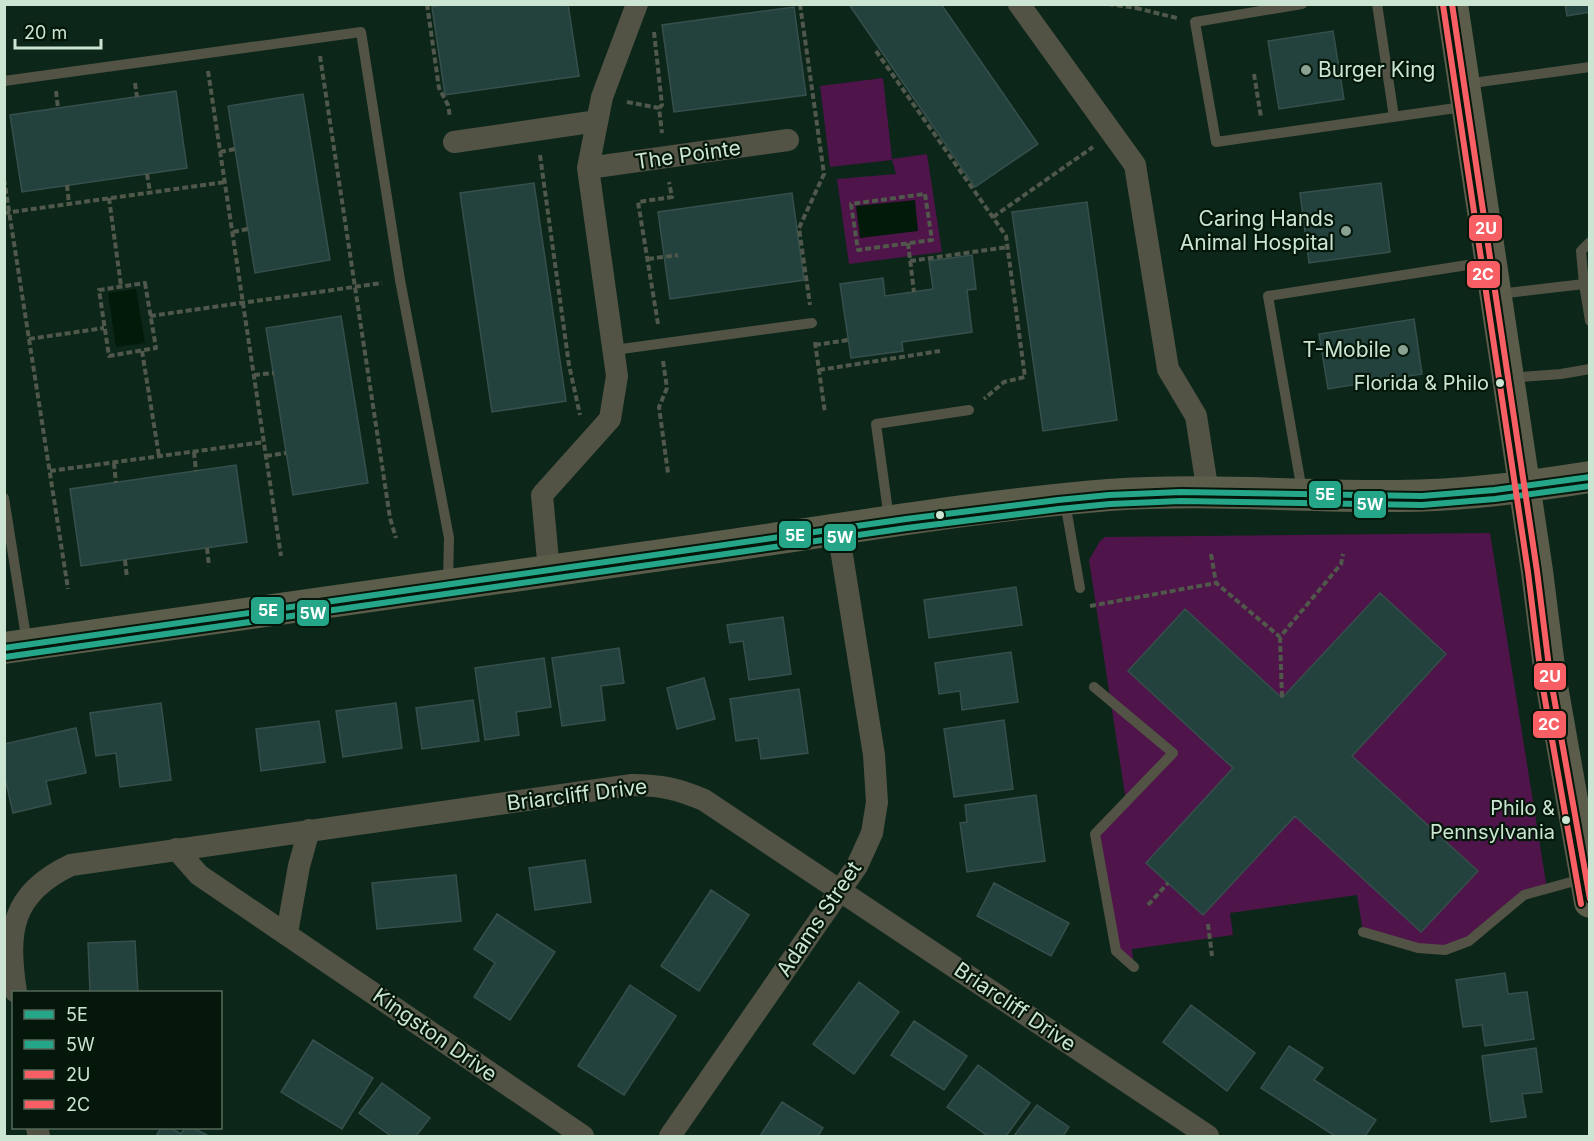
<svg xmlns="http://www.w3.org/2000/svg" width="1594" height="1141" viewBox="0 0 1594 1141" font-family="Inter,sans-serif">
<style>
.green{fill:#4f1449;fill-rule:evenodd}
.water{fill:#011a0a}
.building{fill:#23423e;stroke:#364f4c;stroke-width:1.5}
.lines{fill:none;stroke-linecap:round;stroke-linejoin:round}
.path{stroke:#50574b;stroke-width:4;stroke-dasharray:6 3;stroke-linecap:butt}
.lane{stroke:#525345;stroke-width:10}
.street{stroke:#525345;stroke-width:22}
.secondary{stroke:#5c5c4b;stroke-width:32}
.bus-1-casing{stroke:#04170a;stroke-width:10}
.bus-2-casing{stroke:#04170a;stroke-width:10}
.bus-3-casing{stroke:#04170a;stroke-width:10}
.bus-4-casing{stroke:#04170a;stroke-width:10}
.bus-1{stroke:#26a689;stroke-width:6}
.bus-2{stroke:#26a689;stroke-width:6}
.bus-3{stroke:#f85f64;stroke-width:6}
.bus-4{stroke:#f85f64;stroke-width:6}
.poi-dot{fill:#89a291;stroke:#04170a;stroke-width:2}
.bus-dot{fill:#cce5d2;stroke:#04170a;stroke-width:2}
.labels{text-anchor:middle;stroke-width:4.5;stroke-linejoin:round;paint-order:stroke}
.bus-label{font-size:20px;fill:#cce5d2;stroke:#04170a;text-anchor:end}
.poi-label{font-size:21px;fill:#cce5d2;stroke:#04170a;text-anchor:end}
.street-label{font-size:21px;fill:#cce5d2;stroke:#04170a}
.line-badge{stroke:#04170a;stroke-width:2}
.badge-label{font-size:16px;text-anchor:middle;font-weight:bold;fill:#fff}
</style>
<rect width="100%" height="100%" fill="#0c2719"/>
<path class="green" d="M 883,78 L 892,159 L 927,154 L 942,252 L 849,264 L 837,179 L 896,174 L 892,160 L 830,167 L 820,86 Z
M 1490,533 L 1547,889 L 1535,892 L 1469,941 L 1445,950 L 1363,932 L 1357,895 L 1230,913 L 1233,935 L 1132,949 L 1134,967 L 1116,951 L 1095,834 L 1126,801 L 1089,560 L 1100,541 L 1105,537 ZM 1380,594 L 1446,655 L 1352,756 L 1477,871 L 1421,932 L 1295,816 L 1203,915 L 1146,863 L 1233,768 L 1128,671 L 1185,609 L 1282,698 Z"/>
<path class="water" d="M 915,200 L 918,231 L 860,238 L 856,206 Z
M 136,289 L 145,343 L 116,347 L 108,293 Z"/>
<path class="building" d="M 448,4 L 568,4 L 579,76 L 445,95 L 432,7 Z
M 853,4 L 941,4 L 1038,144 L 975,187 L 850,6 Z
M 1565,4 L 1590,4 L 1590,12 L 1567,16 Z
M 794,7 L 806,95 L 674,112 L 662,25 Z
M 1333,31 L 1344,99 L 1279,109 L 1268,41 Z
M 176,91 L 187,168 L 22,192 L 10,115 Z
M 303,94 L 330,260 L 255,273 L 228,106 Z
M 534,183 L 566,401 L 492,412 L 460,193 Z
M 1381,183 L 1390,252 L 1309,263 L 1300,193 Z
M 792,193 L 804,280 L 670,299 L 658,212 Z
M 1087,202 L 1117,420 L 1043,431 L 1012,212 Z
M 972,255 L 976,289 L 967,290 L 972,332 L 902,342 L 903,351 L 851,358 L 840,284 L 883,278 L 885,296 L 933,289 L 929,261 Z
M 341,316 L 368,483 L 293,495 L 266,328 Z
M 1414,319 L 1422,374 L 1328,389 L 1319,334 Z
M 236,465 L 247,542 L 81,566 L 70,489 Z
M 1016,587 L 1022,625 L 929,638 L 924,600 Z
M 1380,593 L 1446,654 L 1352,756 L 1478,871 L 1421,932 L 1295,816 L 1203,915 L 1146,863 L 1233,768 L 1128,671 L 1185,609 L 1282,698 Z
M 783,617 L 791,674 L 749,680 L 743,641 L 730,643 L 727,625 Z
M 619,648 L 624,683 L 601,686 L 605,720 L 562,726 L 552,658 Z
M 1011,652 L 1018,702 L 962,710 L 960,691 L 939,694 L 935,663 Z
M 544,658 L 551,707 L 516,712 L 519,735 L 485,740 L 475,668 Z
M 704,678 L 715,719 L 677,729 L 667,688 Z
M 799,689 L 808,753 L 761,759 L 758,738 L 736,741 L 730,699 Z
M 473,700 L 479,741 L 422,749 L 416,708 Z
M 161,703 L 171,780 L 120,787 L 116,753 L 96,756 L 90,713 Z
M 396,703 L 402,748 L 343,757 L 336,711 Z
M 1004,720 L 1013,789 L 954,797 L 944,729 Z
M 319,721 L 325,762 L 261,771 L 256,729 Z
M 76,728 L 86,773 L 46,781 L 51,804 L 13,813 L 4,773 L 4,744 Z
M 1036,795 L 1045,861 L 967,872 L 960,823 L 967,822 L 965,805 Z
M 585,860 L 591,902 L 535,910 L 529,868 Z
M 456,875 L 461,921 L 377,929 L 372,883 Z
M 994,883 L 1069,923 L 1051,956 L 977,916 Z
M 711,890 L 749,915 L 699,991 L 661,966 Z
M 497,914 L 555,952 L 510,1020 L 474,997 L 495,963 L 474,949 Z
M 135,941 L 138,992 L 90,992 L 88,943 Z
M 1505,973 L 1508,994 L 1527,992 L 1534,1039 L 1485,1046 L 1482,1025 L 1463,1027 L 1456,980 Z
M 859,982 L 899,1012 L 854,1074 L 813,1044 Z
M 630,985 L 676,1016 L 624,1095 L 578,1066 Z
M 1191,1005 L 1255,1053 L 1227,1091 L 1163,1042 Z
M 914,1021 L 967,1056 L 944,1090 L 891,1055 Z
M 313,1040 L 373,1078 L 342,1129 L 281,1092 Z
M 1289,1046 L 1323,1068 L 1314,1080 L 1376,1120 L 1365,1136 L 1335,1136 L 1261,1088 Z
M 1536,1048 L 1542,1092 L 1522,1094 L 1526,1117 L 1491,1122 L 1482,1056 Z
M 978,1065 L 1030,1103 L 1006,1136 L 988,1136 L 947,1107 Z
M 382,1083 L 430,1118 L 416,1136 L 391,1136 L 359,1113 Z
M 782,1102 L 823,1128 L 818,1136 L 760,1136 Z
M 1037,1105 L 1069,1127 L 1063,1136 L 1014,1136 Z
M 161,1128 L 171,1128 L 181,1134 L 185,1128 L 193,1128 L 209,1136 L 156,1136 Z"/>
<g class="lines">
<path class="path" d="M 427,4 L 439,88 L 448,105 L 450,117
M 800,4 L 824,174 L 799,228 L 810,305
M 1108,4 L 1136,8 L 1137,4
M 1136,8 L 1177,18
M 654,32 L 662,105 L 659,108
M 876,51 L 1006,236 L 1025,377 L 1004,382 L 984,399
M 320,56 L 390,518 L 396,538
M 208,71 L 281,556
M 1254,74 L 1261,117
M 135,83 L 137,97
M 56,91 L 58,108
M 627,102 L 659,108 L 662,133
M 220,152 L 235,149
M 540,155 L 569,365 L 580,415
M 147,174 L 150,192
M 4,179 L 68,589
M 67,185 L 69,204
M 925,194 L 932,240 L 858,250 L 851,204 Z
M 109,198 L 121,286
M 4,213 L 225,182
M 993,217 L 1093,147
M 233,232 L 248,229
M 908,243 L 914,292
M 648,259 L 678,255
M 910,261 L 1008,247
M 145,283 L 156,348 L 109,356 L 99,290 Z
M 150,316 L 382,283
M 658,324 L 638,202 L 672,197 L 669,182
M 29,339 L 104,328
M 815,342 L 825,413
M 815,345 L 848,340
M 142,351 L 159,456
M 663,361 L 667,388 L 659,407 L 668,473
M 819,370 L 940,351
M 254,375 L 274,373
M 194,452 L 196,471
M 266,456 L 286,453
M 114,463 L 116,483
M 50,471 L 264,442
M 207,548 L 209,566
M 1211,554 L 1216,583
M 125,560 L 127,578
M 1090,606 L 1216,583 L 1280,637 L 1341,564 L 1343,554
M 1280,637 L 1282,698
M 1148,905 L 1168,883
M 1208,924 L 1212,956"/>
<path class="lane" d="M 1302,4 L 1195,22 L 1216,142 L 1463,107
M 1377,4 L 1394,117
M 4,81 L 361,32 L 400,280 L 449,538 L 448,582
M 1465,84 L 1590,67
M 1590,242 L 1581,251 L 1584,284 L 1590,283
M 1499,294 L 1584,284 L 1590,321
M 614,350 L 812,323
M 1509,378 L 1561,374 L 1590,369
M 1302,491 L 1268,296 L 1487,262
M 4,498 L 27,643
M 1065,502 L 1080,588
M 889,519 L 876,424 L 969,410
M 1094,687 L 1173,753 L 1095,834 L 1116,951 L 1134,967
M 1363,932 L 1418,948 L 1445,950 L 1469,941 L 1524,895 L 1582,879"/>
<path class="street" d="M 1019,4 L 1135,165 L 1168,369 L 1196,416 L 1208,493
M 454,142 L 597,121
M 588,168 L 788,140
M 549,571 L 542,495 L 610,419 L 617,376 L 588,168 L 602,97 L 637,4
M 176,849 L 199,875 L 583,1136
M 287,933 L 299,866 L 309,830
M 16,992 C 7,932 10,894 71,865 L 632,785 C 661,785 678,789 704,800 L 1208,1136
M 37,1128 L 39,1136
M 670,1136 L 857,866 L 872,833 L 877,802 L 874,755 L 838,530"/>
<path class="secondary" d="M 1452,4 L 1537,571 L 1550,675 L 1590,902
M 4,648 C 238,615 471,582 704,549 C 839,530 973,506 1109,495 C 1205,488 1302,497 1398,496 C 1462,496 1526,487 1590,477"/>
<defs>
<path id="bus-1" d="M 4,648 L 906,519 L 1058,500 L 1109,495 L 1181,492 L 1422,496 L 1494,490 L 1590,477"/>
<path id="bus-2" d="M 5,657 L 907,528 L 1059,509 L 1110,504 L 1181,501 L 1422,505 L 1495,499 L 1590,486"/>
<path id="bus-3" d="M 1452,4 L 1537,571 L 1550,675 L 1590,899"/>
<path id="bus-4" d="M 1443,5 L 1528,572 L 1541,677 L 1581,904"/>
</defs>
<use href="#bus-1" class="bus-1-casing"/>
<use href="#bus-2" class="bus-2-casing"/>
<use href="#bus-3" class="bus-3-casing"/>
<use href="#bus-4" class="bus-4-casing"/>
<use href="#bus-1" class="bus-1"/>
<use href="#bus-2" class="bus-2"/>
<use href="#bus-3" class="bus-3"/>
<use href="#bus-4" class="bus-4"/>
</g>
<g class="poi-dot">
<circle cx="1306" cy="70" r="6"/>
<circle cx="1346" cy="231" r="6"/>
<circle cx="1403" cy="350" r="6"/>
</g>
<g class="bus-dot">
<circle cx="1500" cy="383" r="5"/>
<circle cx="940" cy="515" r="5"/>
<circle cx="1566" cy="820" r="5"/>
</g>
<g class="labels">
<g class="bus-label">
<text x="1489" y="390">Florida &amp; Philo</text>
<text x="1555" y="815">Philo &amp;<tspan x="1555" dy="24">Pennsylvania</tspan></text>
</g>
<g class="poi-label">
<text x="1318" y="77" text-anchor="start">Burger King</text>
<text x="1334" y="226">Caring Hands<tspan x="1334" dy="24">Animal Hospital</tspan></text>
<text x="1391" y="357">T-Mobile</text>
</g>
<g class="street-label">
<text transform="translate(688 155) rotate(-8)" y="7">The Pointe</text>
<text transform="translate(577 795) rotate(-7)" y="7">Briarcliff Drive</text>
<text transform="translate(819 919) rotate(-56)" y="7">Adams Street</text>
<text transform="translate(1015 1007) rotate(34)" y="7">Briarcliff Drive</text>
<text transform="translate(435 1035) rotate(35)" y="7">Kingston Drive</text>
</g>
</g>
<g class="line-badge">
<rect x="1468" y="214" width="35" height="28" rx="6" fill="#f85f64"/>
<rect x="1466" y="260" width="35" height="29" rx="6" fill="#f85f64"/>
<rect x="1308" y="480" width="34" height="29" rx="6" fill="#26a689"/>
<rect x="1353" y="490" width="34" height="29" rx="6" fill="#26a689"/>
<rect x="778" y="520" width="34" height="29" rx="6" fill="#26a689"/>
<rect x="823" y="523" width="34" height="29" rx="6" fill="#26a689"/>
<rect x="250" y="596" width="35" height="29" rx="6" fill="#26a689"/>
<rect x="296" y="599" width="34" height="28" rx="6" fill="#26a689"/>
<rect x="1533" y="662" width="34" height="29" rx="6" fill="#f85f64"/>
<rect x="1532" y="710" width="35" height="29" rx="6" fill="#f85f64"/>
</g>
<g class="badge-label">
<text x="1486" y="234">2U</text>
<text x="1483" y="280">2C</text>
<text x="1325" y="500">5E</text>
<text x="1370" y="510">5W</text>
<text x="795" y="541">5E</text>
<text x="840" y="543">5W</text>
<text x="268" y="616">5E</text>
<text x="313" y="619">5W</text>
<text x="1550" y="682">2U</text>
<text x="1549" y="730">2C</text>
</g>
<rect width="1594" height="1141" fill="none" stroke="#cce5d2" stroke-width="12"/>
<rect x="12" y="991" width="210" height="138" fill="#04170a" stroke="#54695a" stroke-width="1.5"/>
<rect x="24" y="1010" width="30" height="9" fill="#26a689" stroke="#54695a" stroke-width="1.5"/>
<text x="66" y="1021" font-size="18" fill="#cce5d2">5E</text>
<rect x="24" y="1040" width="30" height="9" fill="#26a689" stroke="#54695a" stroke-width="1.5"/>
<text x="66" y="1051" font-size="18" fill="#cce5d2">5W</text>
<rect x="24" y="1070" width="30" height="9" fill="#f85f64" stroke="#54695a" stroke-width="1.5"/>
<text x="66" y="1081" font-size="18" fill="#cce5d2">2U</text>
<rect x="24" y="1100" width="30" height="9" fill="#f85f64" stroke="#54695a" stroke-width="1.5"/>
<text x="66" y="1111" font-size="18" fill="#cce5d2">2C</text>
<path d="M15 39v9h86v-9" fill="none" stroke="#cce5d2" stroke-width="3"/>
<text x="24" y="39" font-size="18" fill="#cce5d2" stroke="#04170a" stroke-width="4.5" paint-order="stroke">20 m</text>
</svg>
